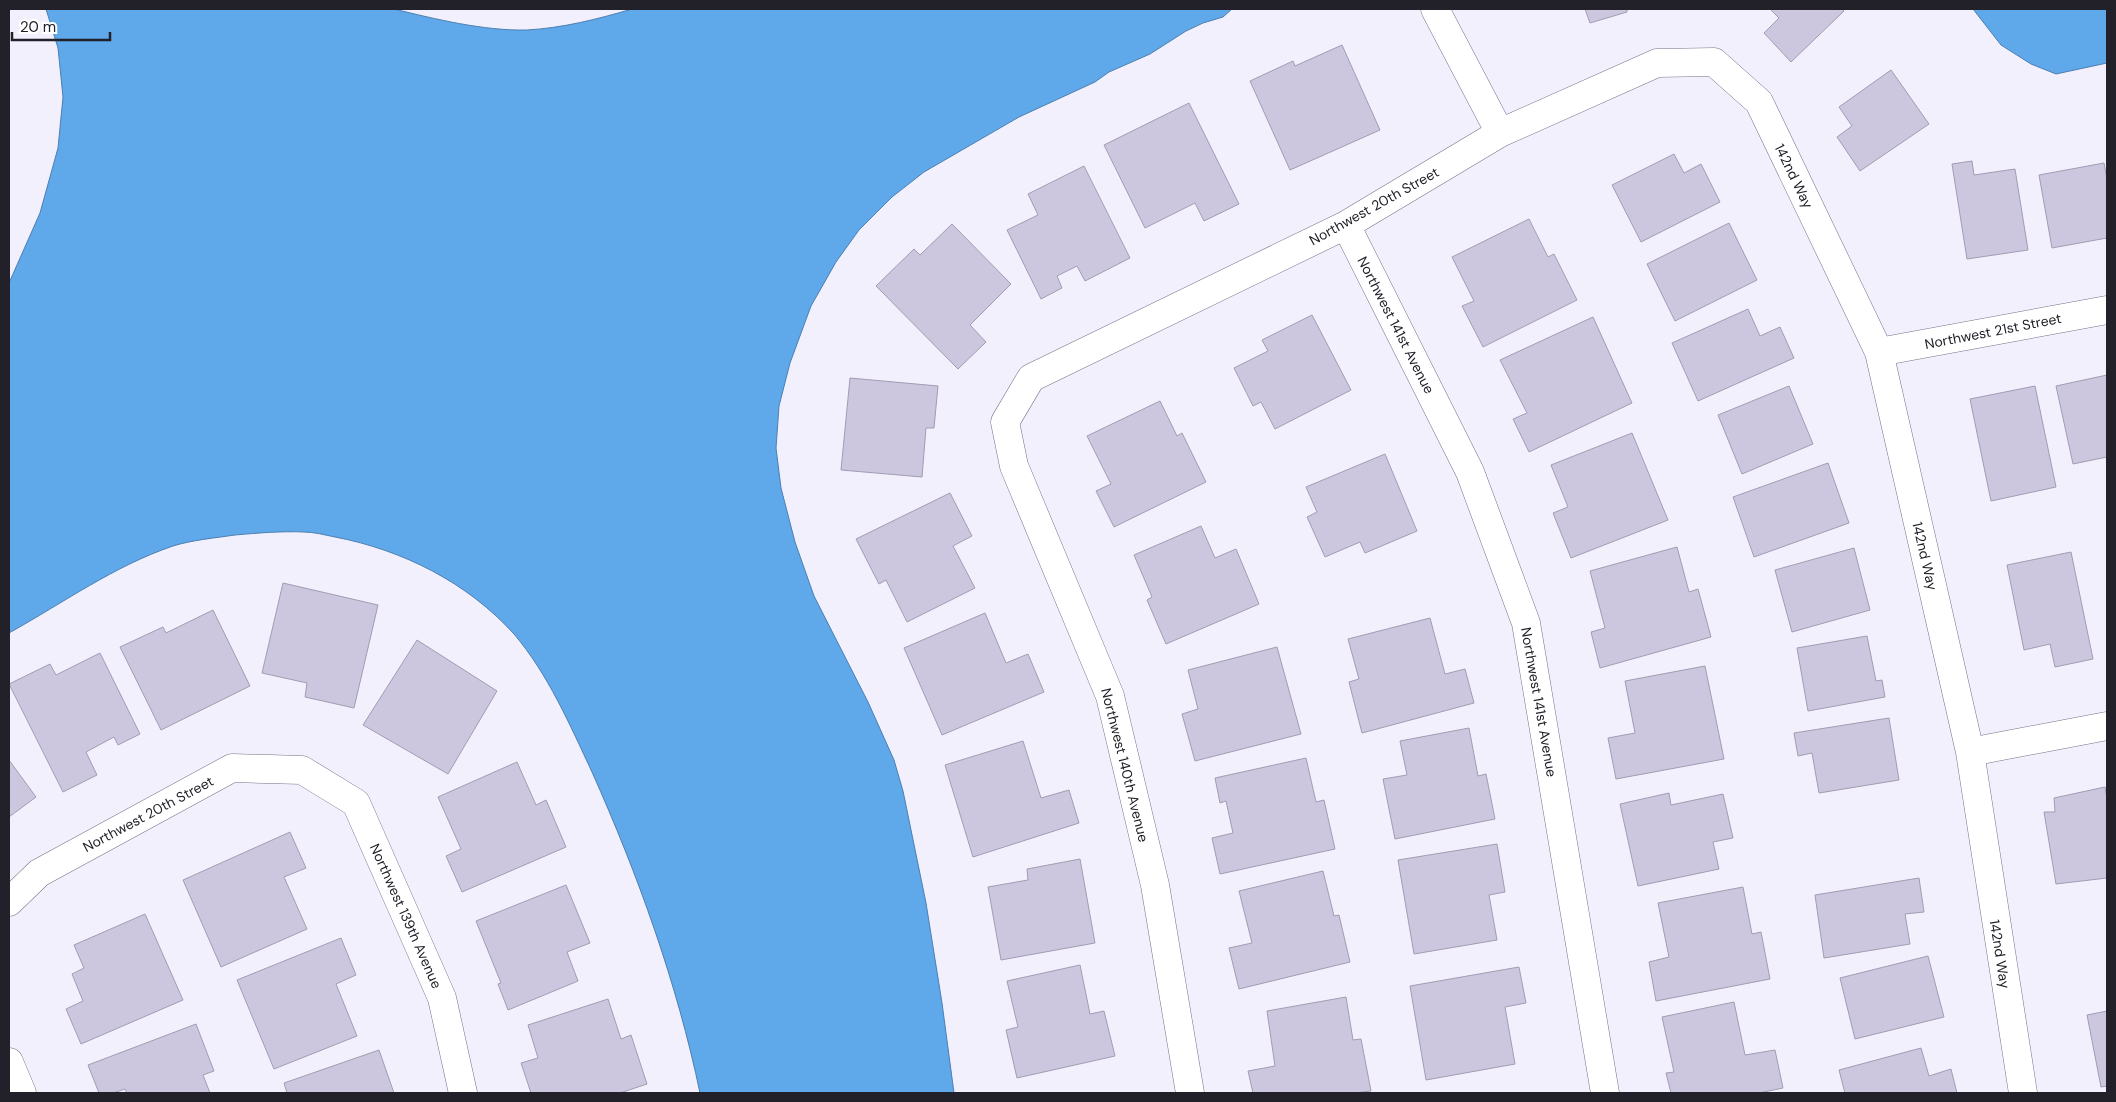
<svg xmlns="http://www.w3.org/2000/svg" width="2116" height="1102" viewBox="0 0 2116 1102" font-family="'DM Sans',sans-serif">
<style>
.water{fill:#5fa8ea;stroke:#4d7fb0}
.building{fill:#ccc7de;stroke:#a19cb2}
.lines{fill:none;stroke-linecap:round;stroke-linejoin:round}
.street-casing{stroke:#777287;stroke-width:29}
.street{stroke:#fff;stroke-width:28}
.labels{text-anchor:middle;stroke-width:4;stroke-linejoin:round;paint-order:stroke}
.street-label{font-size:14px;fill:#222028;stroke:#fff}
</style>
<rect width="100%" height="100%" fill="#f3f0fe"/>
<path class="water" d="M 46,9 L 394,9 C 435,19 484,31 527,30 C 563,28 598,19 632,9 L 1232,9 L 1223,17 L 1203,23 L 1186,31 L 1150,54 L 1109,72 L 1095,82 L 1019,117 L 924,172 L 892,197 L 859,230 L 836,262 L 811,306 L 790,363 L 779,406 L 776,448 L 781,488 L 795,542 L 814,596 L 868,702 L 894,760 L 903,791 L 926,903 L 942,1003 L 954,1093 L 700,1093 C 677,983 638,875 592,772 C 570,725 548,674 514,634 C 468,583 403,550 335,537 C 325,535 314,532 304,532 C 281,531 258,533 235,535 C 215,538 192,540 173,546 C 114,566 63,603 9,633 L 9,283 L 40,213 L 58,148 L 63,97 L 58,48 Z
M 1973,9 L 2107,9 L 2107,63 L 2056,74 L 2031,64 L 2001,45 Z"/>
<path class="building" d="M 1585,9 L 1627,9 L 1627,12 L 1590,23 Z
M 1770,9 L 1842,9 L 1844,11 L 1791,62 L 1764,33 L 1779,18 Z
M 1342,45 L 1380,130 L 1290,170 L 1250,81 L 1293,61 L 1295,66 Z
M 1891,70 L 1929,124 L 1860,171 L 1837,137 L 1852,126 L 1839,107 Z
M 1189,103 L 1239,204 L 1204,221 L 1195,203 L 1145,228 L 1104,145 Z
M 1674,154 L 1684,173 L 1701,164 L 1720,202 L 1641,242 L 1612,185 Z
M 1972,161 L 1974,175 L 2015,169 L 2028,250 L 1967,259 L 1952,164 Z
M 2104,163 L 2107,179 L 2107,238 L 2052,248 L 2039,175 Z
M 1084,166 L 1130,258 L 1085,281 L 1077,266 L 1057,276 L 1062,288 L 1041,299 L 1007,230 L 1038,215 L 1028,194 Z
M 1529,219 L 1548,257 L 1554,254 L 1577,300 L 1483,347 L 1462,306 L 1474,301 L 1452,257 Z
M 1729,223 L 1757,280 L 1675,321 L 1647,264 Z
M 952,224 L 1011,284 L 970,325 L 986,342 L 958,369 L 876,286 L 914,249 L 920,255 Z
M 1748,309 L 1760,336 L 1780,327 L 1794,358 L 1698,401 L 1672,343 Z
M 1312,315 L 1351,390 L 1275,429 L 1261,402 L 1253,406 L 1234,368 L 1268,351 L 1262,340 Z
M 1593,317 L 1632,403 L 1529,452 L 1513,419 L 1527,413 L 1500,360 Z
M 2107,375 L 2107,457 L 2073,464 L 2056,386 Z
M 850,378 L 938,386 L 934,428 L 926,428 L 922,477 L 841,470 Z
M 1789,386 L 1813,444 L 1742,474 L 1718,415 Z
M 2035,386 L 2056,487 L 1991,501 L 1970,399 Z
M 1160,401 L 1177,436 L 1182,433 L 1206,482 L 1114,527 L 1096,491 L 1111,484 L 1087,436 Z
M 1632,433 L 1668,520 L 1571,558 L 1553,513 L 1568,507 L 1551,465 Z
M 1385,454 L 1417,531 L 1365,553 L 1360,542 L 1325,557 L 1307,517 L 1317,512 L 1306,487 Z
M 1828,463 L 1849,523 L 1754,557 L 1733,497 Z
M 950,493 L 972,536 L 953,546 L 975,588 L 907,622 L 886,580 L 879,584 L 856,539 Z
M 1201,526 L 1215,558 L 1236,549 L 1259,604 L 1166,644 L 1147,600 L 1152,597 L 1134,555 Z
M 1677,547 L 1689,592 L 1698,589 L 1711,637 L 1600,668 L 1591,632 L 1605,628 L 1590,571 Z
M 1854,548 L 1870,610 L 1792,632 L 1775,570 Z
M 2071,552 L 2093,659 L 2055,667 L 2050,644 L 2024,650 L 2007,565 Z
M 283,583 L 378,605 L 354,708 L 305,697 L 307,683 L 262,673 Z
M 213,610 L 250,686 L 161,730 L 120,647 L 163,627 L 166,633 Z
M 985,613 L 1006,663 L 1028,654 L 1044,692 L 942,735 L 904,648 Z
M 1430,618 L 1445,674 L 1465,669 L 1474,703 L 1362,733 L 1349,682 L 1359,679 L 1348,639 Z
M 1867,636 L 1876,681 L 1882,680 L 1885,697 L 1808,711 L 1797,648 Z
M 417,640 L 497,691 L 448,774 L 363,725 Z
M 1277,647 L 1301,734 L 1195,761 L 1182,714 L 1198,709 L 1188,670 Z
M 100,653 L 140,734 L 118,745 L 114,737 L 86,752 L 97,775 L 63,792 L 9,684 L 50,664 L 56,675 Z
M 1705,666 L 1724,759 L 1616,779 L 1608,738 L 1635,733 L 1625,681 Z
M 1889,718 L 1899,780 L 1819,793 L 1812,753 L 1798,756 L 1794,733 Z
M 1469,728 L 1478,776 L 1486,774 L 1495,819 L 1395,839 L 1383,779 L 1407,775 L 1400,741 Z
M 1023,741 L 1041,798 L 1069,790 L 1079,823 L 973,857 L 945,765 Z
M 1306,758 L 1316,802 L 1324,800 L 1335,849 L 1220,874 L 1212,838 L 1233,833 L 1226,801 L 1220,803 L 1215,778 Z
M 9,760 L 36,797 L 9,817 Z
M 517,762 L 536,805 L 546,800 L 566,847 L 462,892 L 446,856 L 461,849 L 438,797 Z
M 2105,787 L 2107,799 L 2107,878 L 2056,884 L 2044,812 L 2055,812 L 2054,798 Z
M 1669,793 L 1671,805 L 1723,794 L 1733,838 L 1713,842 L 1719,869 L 1638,886 L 1620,804 Z
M 290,832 L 306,868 L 284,877 L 307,929 L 221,967 L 183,880 Z
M 1497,844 L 1505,892 L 1489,895 L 1497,940 L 1414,954 L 1398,860 Z
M 1080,859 L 1095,943 L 1001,960 L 988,887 L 1028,880 L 1027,869 Z
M 1323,871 L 1334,916 L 1339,915 L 1350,962 L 1239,989 L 1229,948 L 1252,943 L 1239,891 Z
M 1919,878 L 1924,912 L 1905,914 L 1910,944 L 1824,958 L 1815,895 Z
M 566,885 L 590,943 L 567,952 L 578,981 L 508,1010 L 498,984 L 501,983 L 476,921 Z
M 1743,887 L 1752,934 L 1761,932 L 1770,979 L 1656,1001 L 1649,962 L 1669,957 L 1658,903 Z
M 145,914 L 183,1000 L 81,1044 L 66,1009 L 83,1001 L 72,974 L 84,968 L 74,945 Z
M 341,938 L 356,975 L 336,984 L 357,1036 L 274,1069 L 237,980 Z
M 1928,956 L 1944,1017 L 1855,1039 L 1840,978 Z
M 1080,965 L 1090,1014 L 1104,1011 L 1115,1056 L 1017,1078 L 1006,1030 L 1018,1027 L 1007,981 Z
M 1519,967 L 1526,1003 L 1505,1007 L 1515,1064 L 1426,1080 L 1410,986 Z
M 1346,997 L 1353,1040 L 1361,1039 L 1371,1091 L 1354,1093 L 1253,1093 L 1248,1071 L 1275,1066 L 1267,1011 Z
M 608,999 L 621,1039 L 631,1035 L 647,1084 L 620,1093 L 531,1093 L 521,1063 L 538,1058 L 528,1025 Z
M 1734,1002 L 1745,1055 L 1775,1050 L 1783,1088 L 1759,1093 L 1671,1093 L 1666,1073 L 1674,1072 L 1662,1017 Z
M 2107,1011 L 2107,1086 L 2101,1087 L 2087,1015 Z
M 196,1024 L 214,1071 L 203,1075 L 210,1093 L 127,1093 L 125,1089 L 113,1093 L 99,1093 L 88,1065 Z
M 1921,1048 L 1929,1076 L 1951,1069 L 1957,1093 L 1845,1093 L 1839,1070 Z
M 379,1050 L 394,1093 L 287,1093 L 284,1083 Z"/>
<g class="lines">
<defs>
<path id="street" d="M 1435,9 L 1500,133
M 1346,225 L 1470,472 L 1526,623 L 1605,1093
M 1879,352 L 2107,310
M 1970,752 L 2107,726
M 9,902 L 39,873 L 232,768 L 302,770 L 356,803 L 442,998 L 463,1093
M 9,1062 L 22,1093
M 1190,1093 L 1155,885 L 1110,696 L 1014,466 L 1005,422 L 1031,378 L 1346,225 L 1500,133 L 1657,63 L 1714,62 L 1759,102 L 1879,352 L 1970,752 L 2023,1093"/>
</defs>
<use href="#street" class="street-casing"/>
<use href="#street" class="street"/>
</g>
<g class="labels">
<g class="street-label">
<text transform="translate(1794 176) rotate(64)" y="5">142nd Way</text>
<text transform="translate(1374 206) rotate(-29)" y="5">Northwest 20th Street</text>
<text transform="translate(1396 325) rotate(63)" y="5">Northwest 141st Avenue</text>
<text transform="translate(1993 331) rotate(-11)" y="5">Northwest 21st Street</text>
<text transform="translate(1925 556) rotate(77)" y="5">142nd Way</text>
<text transform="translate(1539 702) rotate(80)" y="5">Northwest 141st Avenue</text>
<text transform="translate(1125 765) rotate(76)" y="5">Northwest 140th Avenue</text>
<text transform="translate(148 814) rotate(-28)" y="5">Northwest 20th Street</text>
<text transform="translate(406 916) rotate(66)" y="5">Northwest 139th Avenue</text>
<text transform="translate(2000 954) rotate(81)" y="5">142nd Way</text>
</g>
</g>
<rect width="2116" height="1102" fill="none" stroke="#222028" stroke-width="20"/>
<path d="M12 32v8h98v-8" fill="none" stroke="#222028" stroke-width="2.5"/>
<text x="20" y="32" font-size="15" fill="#222028" stroke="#ffffff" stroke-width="4" paint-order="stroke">20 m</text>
</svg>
